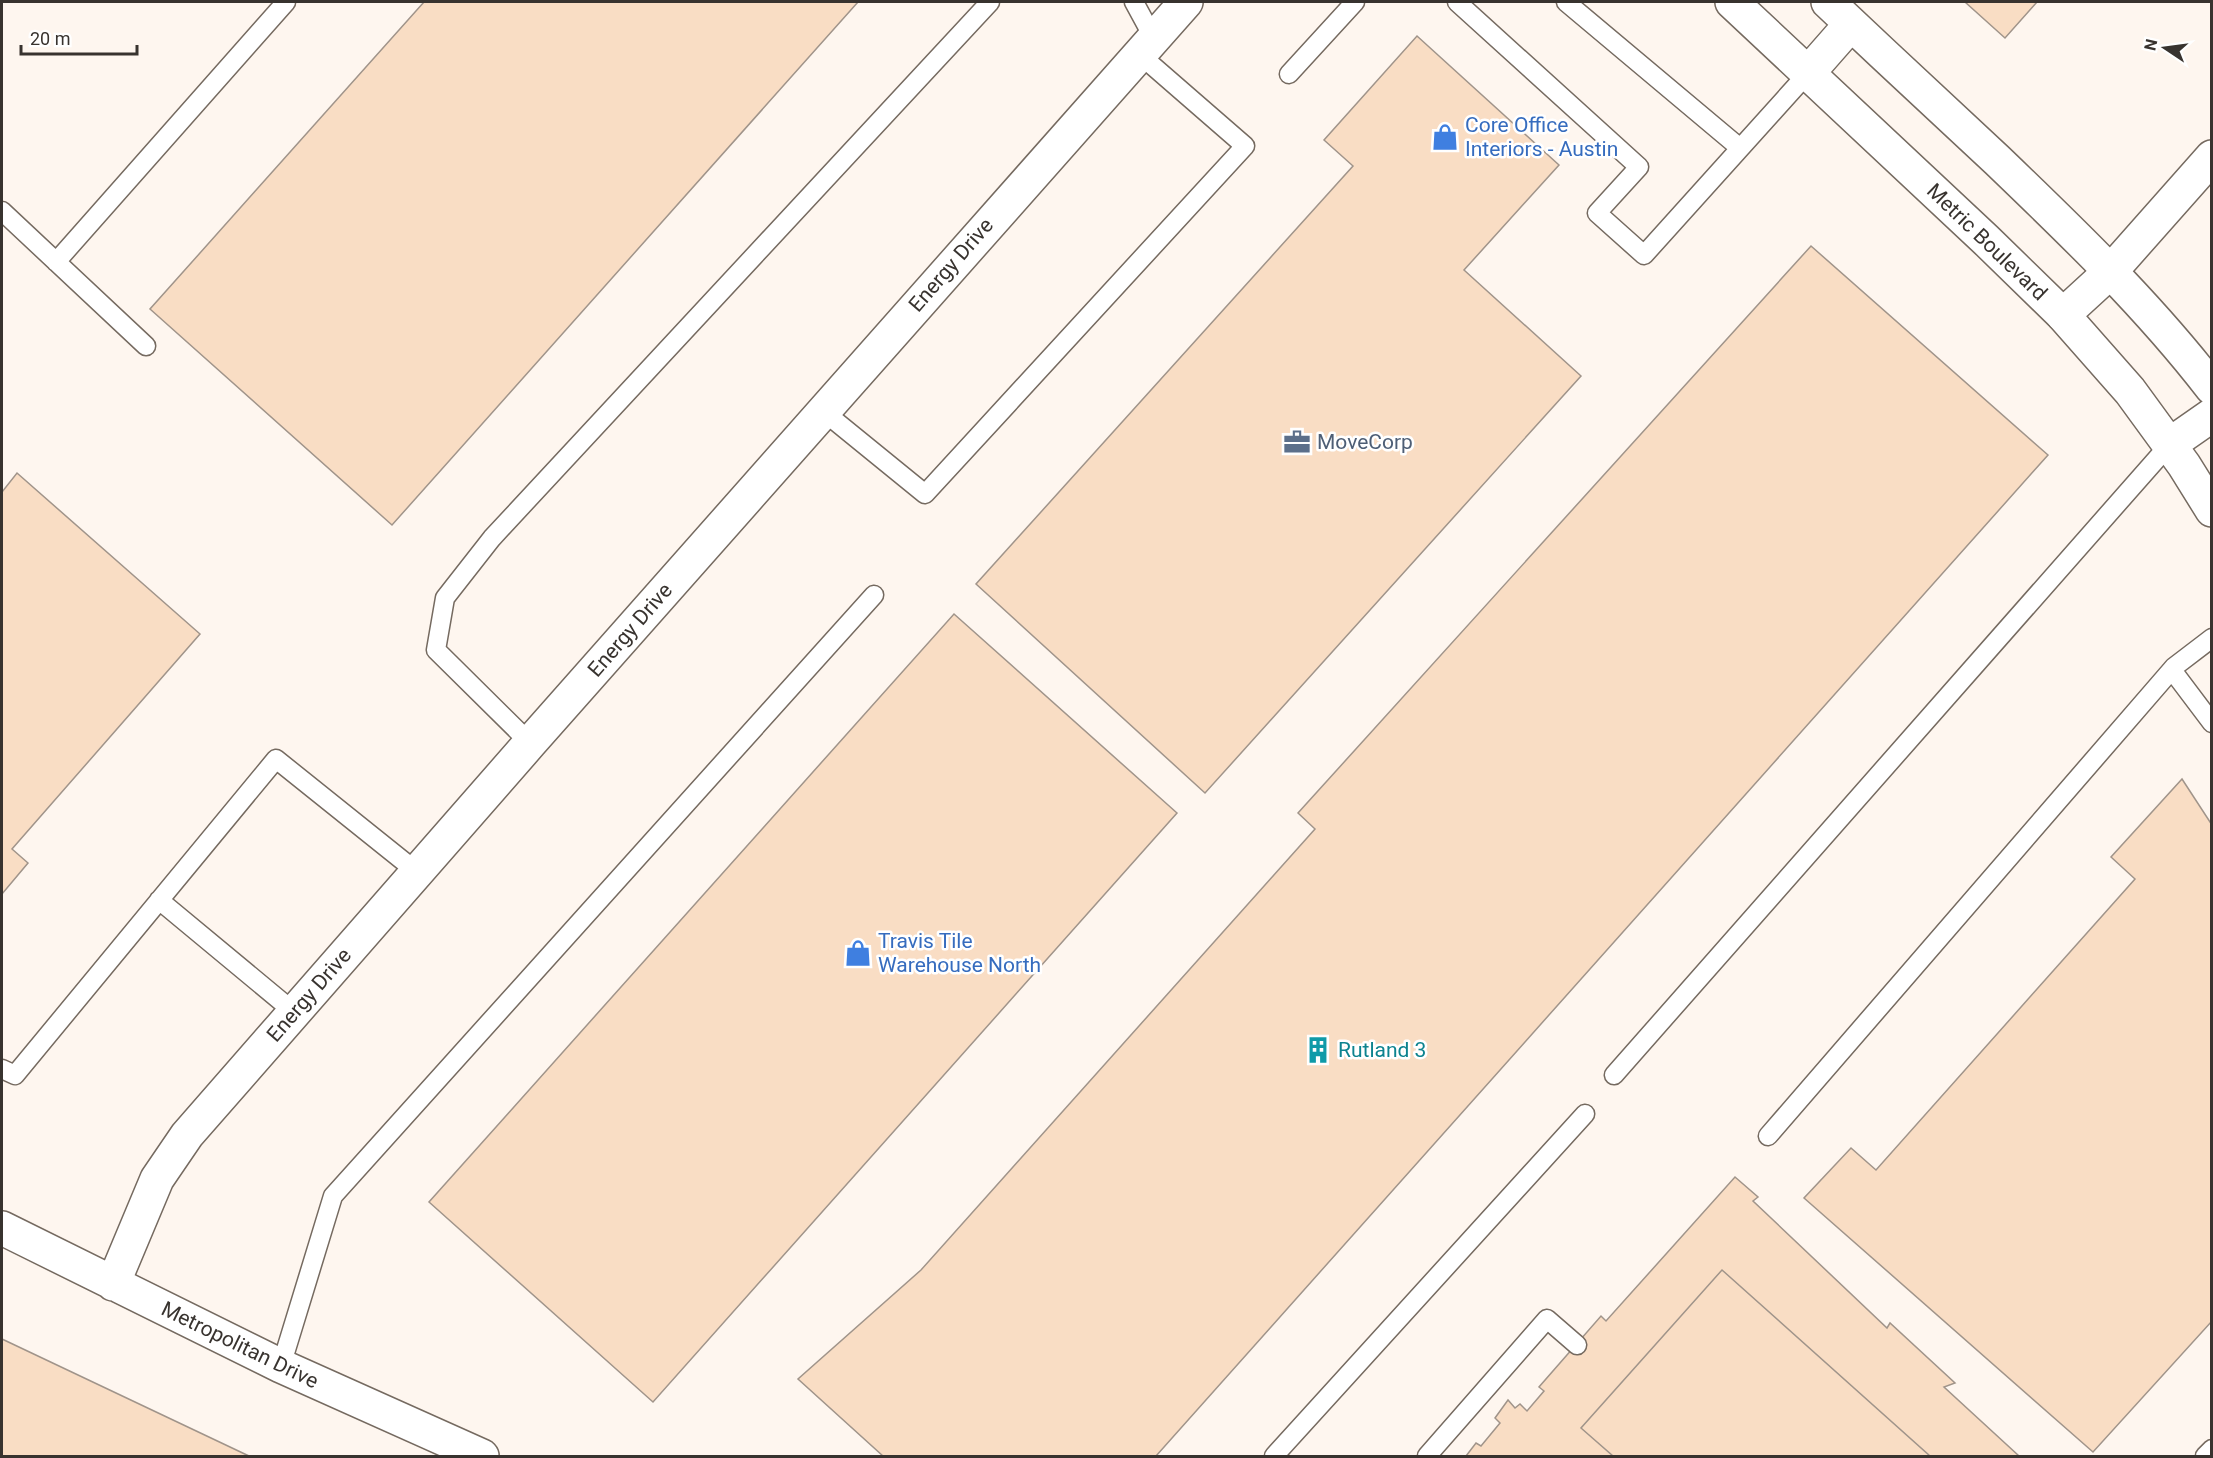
<svg xmlns="http://www.w3.org/2000/svg" width="2213" height="1458" viewBox="0 0 2213 1458" font-family="Roboto,sans-serif">
<style>
.building{fill:#f9ddc4;stroke:#a0948a;stroke-width:1.5}
.lines{fill:none;stroke-linecap:round;stroke-linejoin:round}
.service-casing{stroke:#756a60;stroke-width:21}
.minor-casing{stroke:#756a60;stroke-width:36}
.secondary-casing{stroke:#756a60;stroke-width:36}
.service{stroke:#fff;stroke-width:18}
.minor{stroke:#fff;stroke-width:33}
.secondary{stroke:#fff;stroke-width:33}
.labels{text-anchor:middle;stroke-width:5;stroke-linejoin:round;paint-order:stroke}
.shop-label{font-size:21px;fill:#366cbe;stroke:#fff;text-anchor:start}
.street-label{font-size:21px;fill:#38332f;stroke:#fff}
.service-label{font-size:21px;fill:#4e5e75;stroke:#fff;text-anchor:start}
.culture-label{font-size:21px;fill:#0d838f;stroke:#fff;text-anchor:start}
</style>
<rect width="100%" height="100%" fill="#fef6ef"/>
<path class="building" d="M 424,2 L 858,2 L 392,525 L 150,309 Z
M 1965,2 L 2037,2 L 2005,38 Z
M 1417,36 L 1559,165 L 1464,270 L 1581,376 L 1205,793 L 976,584 L 1353,166 L 1324,140 Z
M 1811,246 L 2048,455 L 1156,1456 L 883,1456 L 798,1379 L 921,1270 L 1315,829 L 1298,813 Z
M 17,473 L 200,634 L 12,849 L 28,863 L 2,894 L 2,492 Z
M 954,614 L 1177,813 L 653,1402 L 429,1202 Z
M 2182,779 L 2212,825 L 2212,1321 L 2093,1452 L 1804,1198 L 1851,1148 L 1876,1170 L 2135,879 L 2111,857 Z
M 1735,1177 L 1758,1197 L 1753,1201 L 1887,1328 L 1890,1323 L 1955,1383 L 1944,1387 L 2019,1456 L 1930,1456 L 1722,1270 L 1581,1428 L 1613,1456 L 1466,1456 L 1476,1443 L 1481,1446 L 1500,1423 L 1495,1418 L 1508,1400 L 1515,1408 L 1520,1404 L 1527,1411 L 1544,1391 L 1539,1387 L 1601,1316 L 1606,1321 Z
M 1722,1270 L 1930,1456 L 1613,1456 L 1581,1428 Z
M 2,1339 L 249,1456 L 2,1456 Z"/>
<g class="lines">
<defs>
<path id="service" d="M 1134,2 L 1153,37
M 1457,2 L 1639,167 L 1597,213 L 1644,255 L 1808,73
M 1566,2 L 1740,148
M 1289,74 L 1355,2
M 2,211 L 146,346
M 56,262 L 286,2
M 823,411 L 925,494 L 1245,146 L 1138,53
M 2172,670 L 2212,723
M 530,743 L 436,650 L 445,598 L 492,538 L 990,2
M 159,900 L 294,1012
M 2,1069 L 15,1075 L 276,759 L 417,872
M 1614,1075 L 2169,445
M 1768,1136 L 2174,667 L 2212,638
M 281,1366 L 333,1196 L 874,595
M 1274,1456 L 1585,1114
M 1427,1456 L 1547,1319 L 1577,1345
M 2205,1456 L 2212,1449"/>
<path id="minor" d="M 2063,315 L 2111,271 L 2212,157
M 2,1228 L 281,1366 L 482,1456
M 113,1284 L 157,1179 L 187,1135 L 530,743 L 1186,2"/>
<path id="secondary" d="M 1732,2 L 1986,240 L 2063,315 L 2130,391 L 2184,465 L 2212,510
M 1828,2 C 1884,55 1940,107 1997,160 C 2072,232 2148,305 2212,388
M 1808,73 L 1851,24
M 2169,445 L 2212,415"/>
</defs>
<use href="#service" class="service-casing"/>
<use href="#minor" class="minor-casing"/>
<use href="#secondary" class="secondary-casing"/>
<use href="#service" class="service"/>
<use href="#minor" class="minor"/>
<use href="#secondary" class="secondary"/>
</g>
<defs>
<symbol id="shop-bare" viewBox="-9 -9 18 18"><path d="M-5-2.5h2.3a2.7 3.5 0 0 1 5.4 0H5L5.5 6h-11ZM-1.5-2.5h3a1.5 2.3 0 0 0-3 0Z" fill="#3f7fe0" stroke="#fff" stroke-width="2.5" paint-order="stroke"/></symbol>
<symbol id="office-bare" viewBox="-9 -9 18 18"><path d="M-6-3h4V-5.5h4V-3h4V5H-6ZM-1-4.5V-3h2v-1.5ZM-6 0V1H6V0Z" fill="#5c6f8a" stroke="#fff" stroke-width="2.5" paint-order="stroke"/></symbol>
<symbol id="building-bare" viewBox="-9 -9 18 18"><path d="M-4-6H4V6H1V3H-1V6H-4ZM-2.5-4.3h1.7v1.8h-1.7ZM.8-4.3h1.7v1.8H.8ZM-2.5-1h1.7V.8h-1.7ZM.8-1h1.7V.8H.8Z" fill="#0f9aa8" stroke="#fff" stroke-width="2.5" paint-order="stroke"/></symbol>
</defs>
<g fill-rule="evenodd">
<use href="#shop-bare" x="1426" y="118" width="38" height="38"/>
<use href="#office-bare" x="1278" y="423" width="38" height="38"/>
<use href="#shop-bare" x="839" y="934" width="38" height="38"/>
<use href="#building-bare" x="1299" y="1031" width="38" height="38"/>
</g>
<g class="labels">
<g class="shop-label">
<text x="1465" y="132">Core Office<tspan x="1465" dy="24">Interiors - Austin</tspan></text>
<text x="878" y="948">Travis Tile<tspan x="878" dy="24">Warehouse North</tspan></text>
</g>
<g class="street-label">
<text transform="translate(1987 242) rotate(44)" y="7">Metric Boulevard</text>
<text transform="translate(951 265) rotate(-49)" y="7">Energy Drive</text>
<text transform="translate(630 630) rotate(-49)" y="7">Energy Drive</text>
<text transform="translate(309 995) rotate(-49)" y="7">Energy Drive</text>
<text transform="translate(240 1345) rotate(26)" y="7">Metropolitan Drive</text>
</g>
<g class="service-label">
<text x="1317" y="449">MoveCorp</text>
</g>
<g class="culture-label">
<text x="1338" y="1057">Rutland 3</text>
</g>
</g>
<rect width="2213" height="1458" fill="none" stroke="#38332f" stroke-width="6"/>
<g transform="translate(2165 48) rotate(283)" stroke="#ffffff" stroke-width="4.5" paint-order="stroke">
<path d="M0-4.5L10 22L0 15L-10 22Z" fill="#38332f"/>
<text y="-9" font-size="16" font-weight="bold" text-anchor="middle" fill="#38332f">N</text>
</g>
<path d="M21 45v9h116v-9" fill="none" stroke="#38332f" stroke-width="3"/>
<text x="30" y="45" font-size="18" fill="#38332f" stroke="#ffffff" stroke-width="4.5" paint-order="stroke">20 m</text>
</svg>
